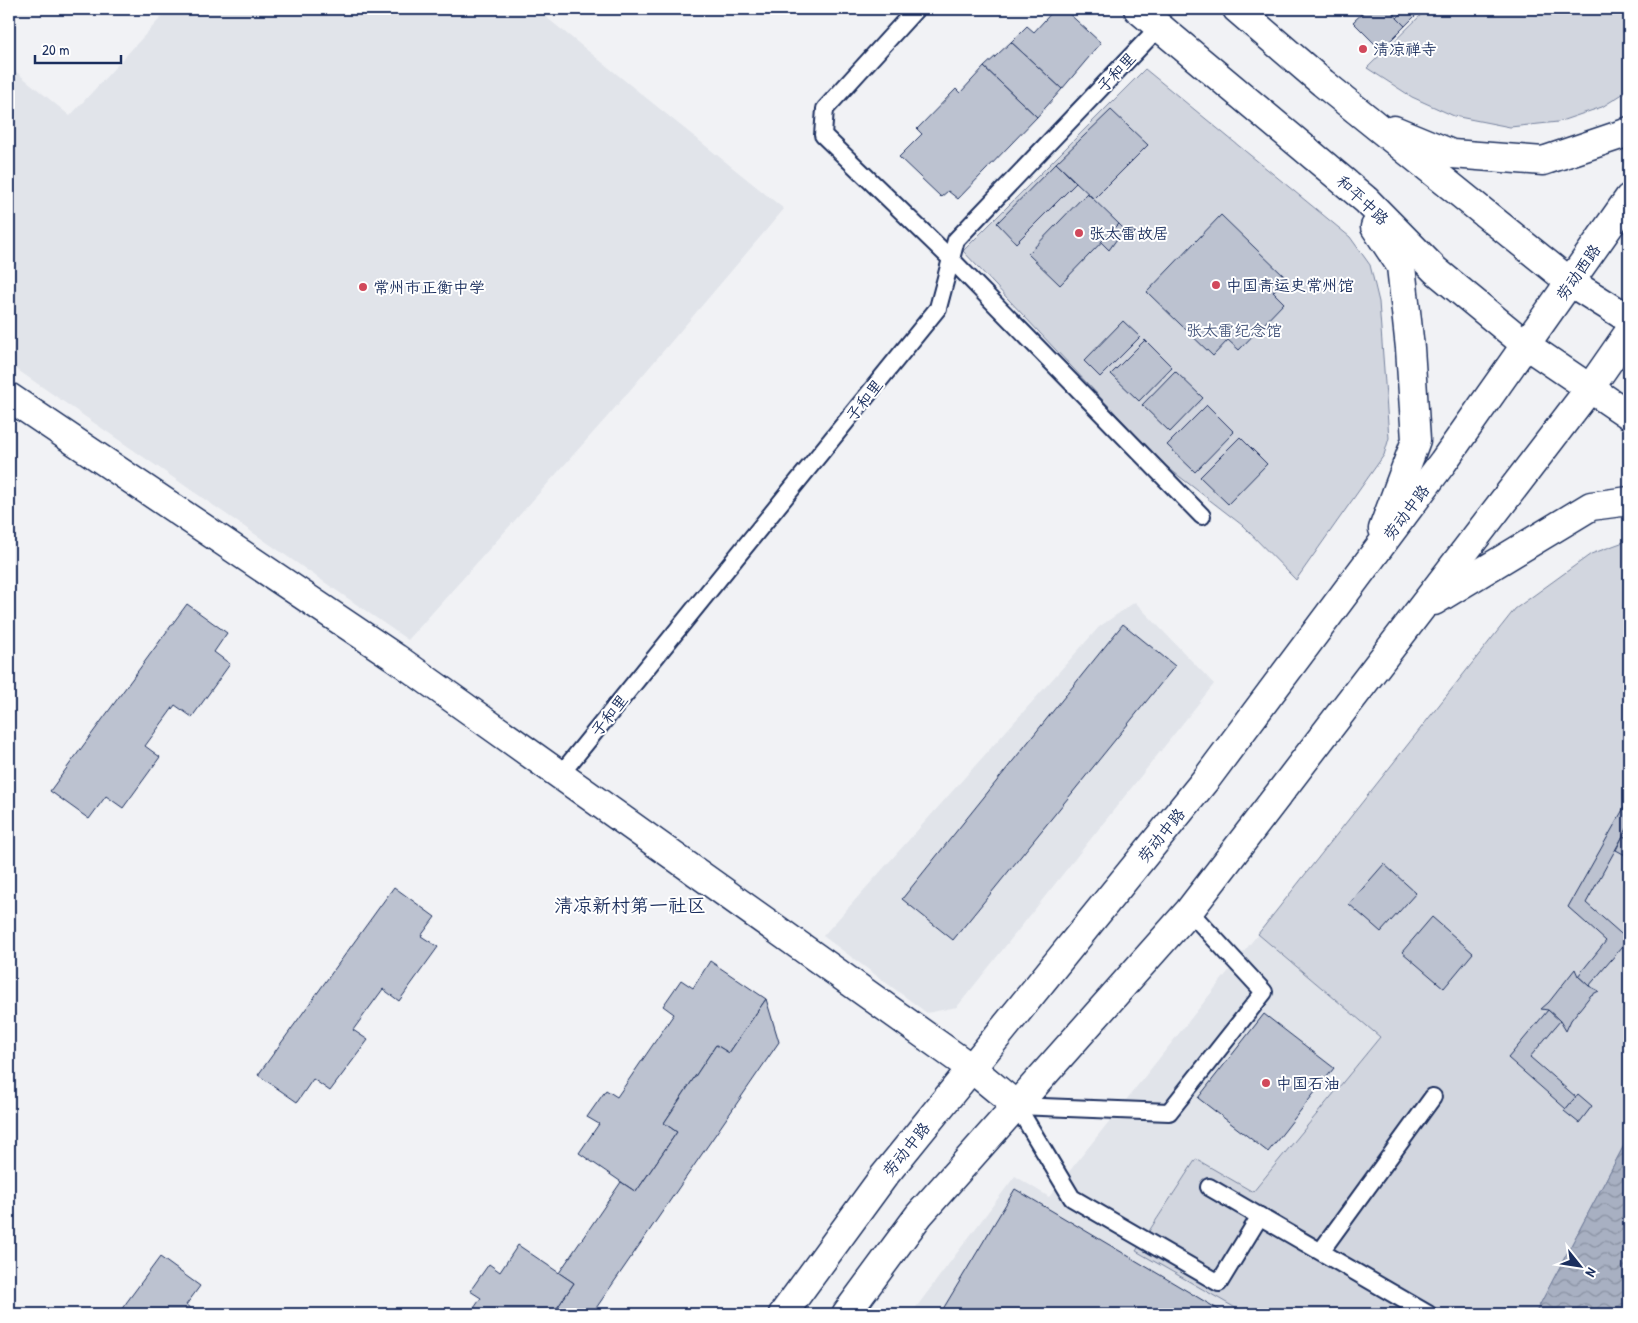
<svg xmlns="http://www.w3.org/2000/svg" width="1638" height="1323" font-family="'Patrick Hand','LXGW WenKai TC',sans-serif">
<defs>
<pattern id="water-waves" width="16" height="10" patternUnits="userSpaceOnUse" patternTransform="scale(1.25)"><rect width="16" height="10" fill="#a8b0c2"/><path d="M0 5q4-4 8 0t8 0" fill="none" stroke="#8890a1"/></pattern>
</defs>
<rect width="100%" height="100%" fill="#f1f2f5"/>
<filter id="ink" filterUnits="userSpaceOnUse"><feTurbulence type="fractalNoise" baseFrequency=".02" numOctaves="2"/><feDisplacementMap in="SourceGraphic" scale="10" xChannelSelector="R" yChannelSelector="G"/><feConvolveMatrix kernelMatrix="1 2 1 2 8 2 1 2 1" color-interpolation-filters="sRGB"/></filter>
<g filter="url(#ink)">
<g fill="#e1e4ea">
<path d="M169,9h367l248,200 -176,207 -200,224 -399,-276v-298l61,50z"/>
<path d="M1135,602l79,82 -257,323 -30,6 -104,-77 276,-309z"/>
<path d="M1258,934l122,103 -127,155 -57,-33 -60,91 110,64h-335l104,-138 34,21z"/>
</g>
<g fill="#d2d6df" stroke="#76829e">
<path d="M1427,9h202v81l-27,17 -44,15 -48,5 -56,-11 -42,-19 -45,-29z"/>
<path d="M1145,69l205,168 20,28 9,37 10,136 -5,17 -88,125 -54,-55 -80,-62 -199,-212z"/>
<path d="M1629,540v596l-94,178h-289l-110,-63 60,-92 57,33 127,-155 -122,-103 257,-325 76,-55z"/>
</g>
<path fill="url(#water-waves)" stroke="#707c9a" d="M1629,1136v178h-94z"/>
<g fill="#bcc2d0" stroke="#1b2f5e">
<path d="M1055,9h9l37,34 -39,46 -51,-47 16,-16 7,6z"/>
<path d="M1367,9h22l16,17 -24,24 -28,-28z"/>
<path d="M1406,9h16l-17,17 -8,-8z"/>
<path d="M1011,42l51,47 -25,28 -53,-50z"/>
<path d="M984,67l53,50 -79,82 -10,-8 -7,6 -42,-40 23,-23 -5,-5 39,-40 4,4z"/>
<path d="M1111,110l37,35 -54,54 -38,-36z"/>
<path d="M1056,163l20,20 -60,60 -19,-20z"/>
<path d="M1087,193l32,31 -59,61 -32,-31z"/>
<path d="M1221,215l65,63 -13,14 11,11 -45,47 -11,-10 -15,16 -66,-64z"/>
<path d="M1119,224l5,5 -15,21 -8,-8z"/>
<path d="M1123,321l17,16 -40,40 -16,-16z"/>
<path d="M1145,340l27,27 -33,34 -28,-27z"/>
<path d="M1175,371l28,27 -33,34 -28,-27z"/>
<path d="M1207,405l27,27 -39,40 -28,-27z"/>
<path d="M1240,437l27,27 -39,40 -28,-27z"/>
<path d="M187,604l40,29 -13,19 16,12 -38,53 -17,-12 -30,41 15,11 -37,51 -17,-12 -17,23 -39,-28z"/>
<path d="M1123,624l52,42 -222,274 -51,-41z"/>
<path d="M1629,799v26l-43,78 42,37 -39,46 -11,-10 28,-35 -38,-34z"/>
<path d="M1623,836l6,3v18l-13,-7z"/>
<path d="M1384,864l32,29 -35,39 -32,-28z"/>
<path d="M394,887l41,30 -14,19 17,11 -39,54 -16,-12 -30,41 15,10 -38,51 -17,-12 -16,23 -39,-27z"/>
<path d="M1432,917l41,36 -29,35 -42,-36z"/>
<path d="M710,961l56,38 -37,54 -13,-8 -52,78 13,9 -41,60 -57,-39 20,-29 -12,-7 19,-27 11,7 57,-83 -11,-8 18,-26 12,8z"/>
<path d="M1575,969l3,7 11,10 10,5 -8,4 -20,25 -5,11 -6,-10 -12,-11 -7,-1 8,-7z"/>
<path d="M766,999l13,43 -187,272h-39l21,-31 -15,-10 62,-91 15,10 41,-60 -13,-9 52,-78 13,8z"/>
<path d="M1548,1010l12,11 -30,36 46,40 -10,12 -58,-51z"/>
<path d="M1264,1014l70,54 -66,84 -70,-54z"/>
<path d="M1578,1094l14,12 -13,17 -15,-12z"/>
<path d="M1015,1189l211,125h-286z"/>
<path d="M518,1245l56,38 -21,31h-83l11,-16 -11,-7 19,-27 11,8z"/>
<path d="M160,1257l40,29 -14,19 13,9h-81z"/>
</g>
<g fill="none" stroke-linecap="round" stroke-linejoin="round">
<g stroke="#1b2f5e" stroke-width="20">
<g id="lane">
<path d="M916,9l-91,100 -2,26 128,124 251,257"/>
<path d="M560,775l378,-467 18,-68 203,-213"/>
<path d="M1017,1106l152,6 95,-120 -75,-81"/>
<path d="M1017,1106l55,92 147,85 41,-67"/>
<path d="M1209,1187l219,127"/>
<path d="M1321,1251l112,-154"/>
</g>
</g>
<g stroke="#1b2f5e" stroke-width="31">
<path id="street" d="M9,397l387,261 575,410 46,38"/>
</g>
<g stroke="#1b2f5e" stroke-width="31">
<g id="primary">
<path d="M1138,9l228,191 69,70 91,75 103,70"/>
<path d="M1237,9l86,74 247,199 59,37"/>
<path d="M1394,130l58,24 91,7 83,-28 3,-2"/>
<path d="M1375,227l26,39 9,82 6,92 -33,89"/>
<path d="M1434,601l157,-95 38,-5"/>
<path d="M783,1314l101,-138 323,-398 236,-316 186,-264"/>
<path d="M846,1314l73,-99 270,-304 401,-523 39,-56"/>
</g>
</g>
<use href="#lane" stroke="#fff" stroke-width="16"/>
<use href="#street" stroke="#fff" stroke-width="28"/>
<use href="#primary" stroke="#fff" stroke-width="28"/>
</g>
</g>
<g fill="#d1495b" stroke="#fff" stroke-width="2">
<circle cx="1363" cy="49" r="5"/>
<circle cx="1079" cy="233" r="5"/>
<circle cx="1216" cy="285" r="5"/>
<circle cx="363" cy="287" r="5"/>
<circle cx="1266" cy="1083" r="5"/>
</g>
<g text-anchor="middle" stroke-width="4" stroke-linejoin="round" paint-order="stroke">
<g font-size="16" fill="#1b2f5e" stroke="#fff" text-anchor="start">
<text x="1373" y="55">清凉禅寺</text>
<text x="1089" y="239">张太雷故居</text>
<text x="1226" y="291">中国青运史常州馆</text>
<text x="373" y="293">常州市正衡中学</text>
<text x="1276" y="1089">中国石油</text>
</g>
<g font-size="16" fill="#1b2f5e" stroke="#fff">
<text transform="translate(1116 72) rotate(-46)" y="6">子和里</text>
<text transform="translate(1363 200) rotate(43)" y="6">和平中路</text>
<text transform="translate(1578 272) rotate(-55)" y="6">劳动西路</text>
<text transform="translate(864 400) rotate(-51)" y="6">子和里</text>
<text transform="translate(1406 512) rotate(-53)" y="6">劳动中路</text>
<text transform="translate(609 715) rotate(-51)" y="6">子和里</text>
<text transform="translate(1161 835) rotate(-51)" y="6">劳动中路</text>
<text transform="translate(906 1149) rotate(-51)" y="6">劳动中路</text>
</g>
<g font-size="16" fill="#49597e" stroke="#fff">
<text x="1234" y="336">张太雷纪念馆</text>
</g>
<g font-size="19" fill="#1b2f5e" stroke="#fff">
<text x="630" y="912">清凉新村第一社区</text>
</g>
</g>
<rect width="1638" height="1323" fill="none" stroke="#fff" stroke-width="30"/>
<rect x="15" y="15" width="1608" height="1293" fill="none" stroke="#1b2f5e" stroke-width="2" filter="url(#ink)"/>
<g transform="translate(1580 1266) rotate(120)" stroke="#ffffff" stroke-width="4" paint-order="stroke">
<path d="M0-4L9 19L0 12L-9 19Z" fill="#1b2f5e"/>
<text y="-8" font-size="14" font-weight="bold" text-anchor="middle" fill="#1b2f5e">N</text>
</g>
<path d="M35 55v8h86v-8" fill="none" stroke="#1b2f5e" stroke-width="2.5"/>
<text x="42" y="55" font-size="15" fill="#1b2f5e" stroke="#ffffff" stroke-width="4" paint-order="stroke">20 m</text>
</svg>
